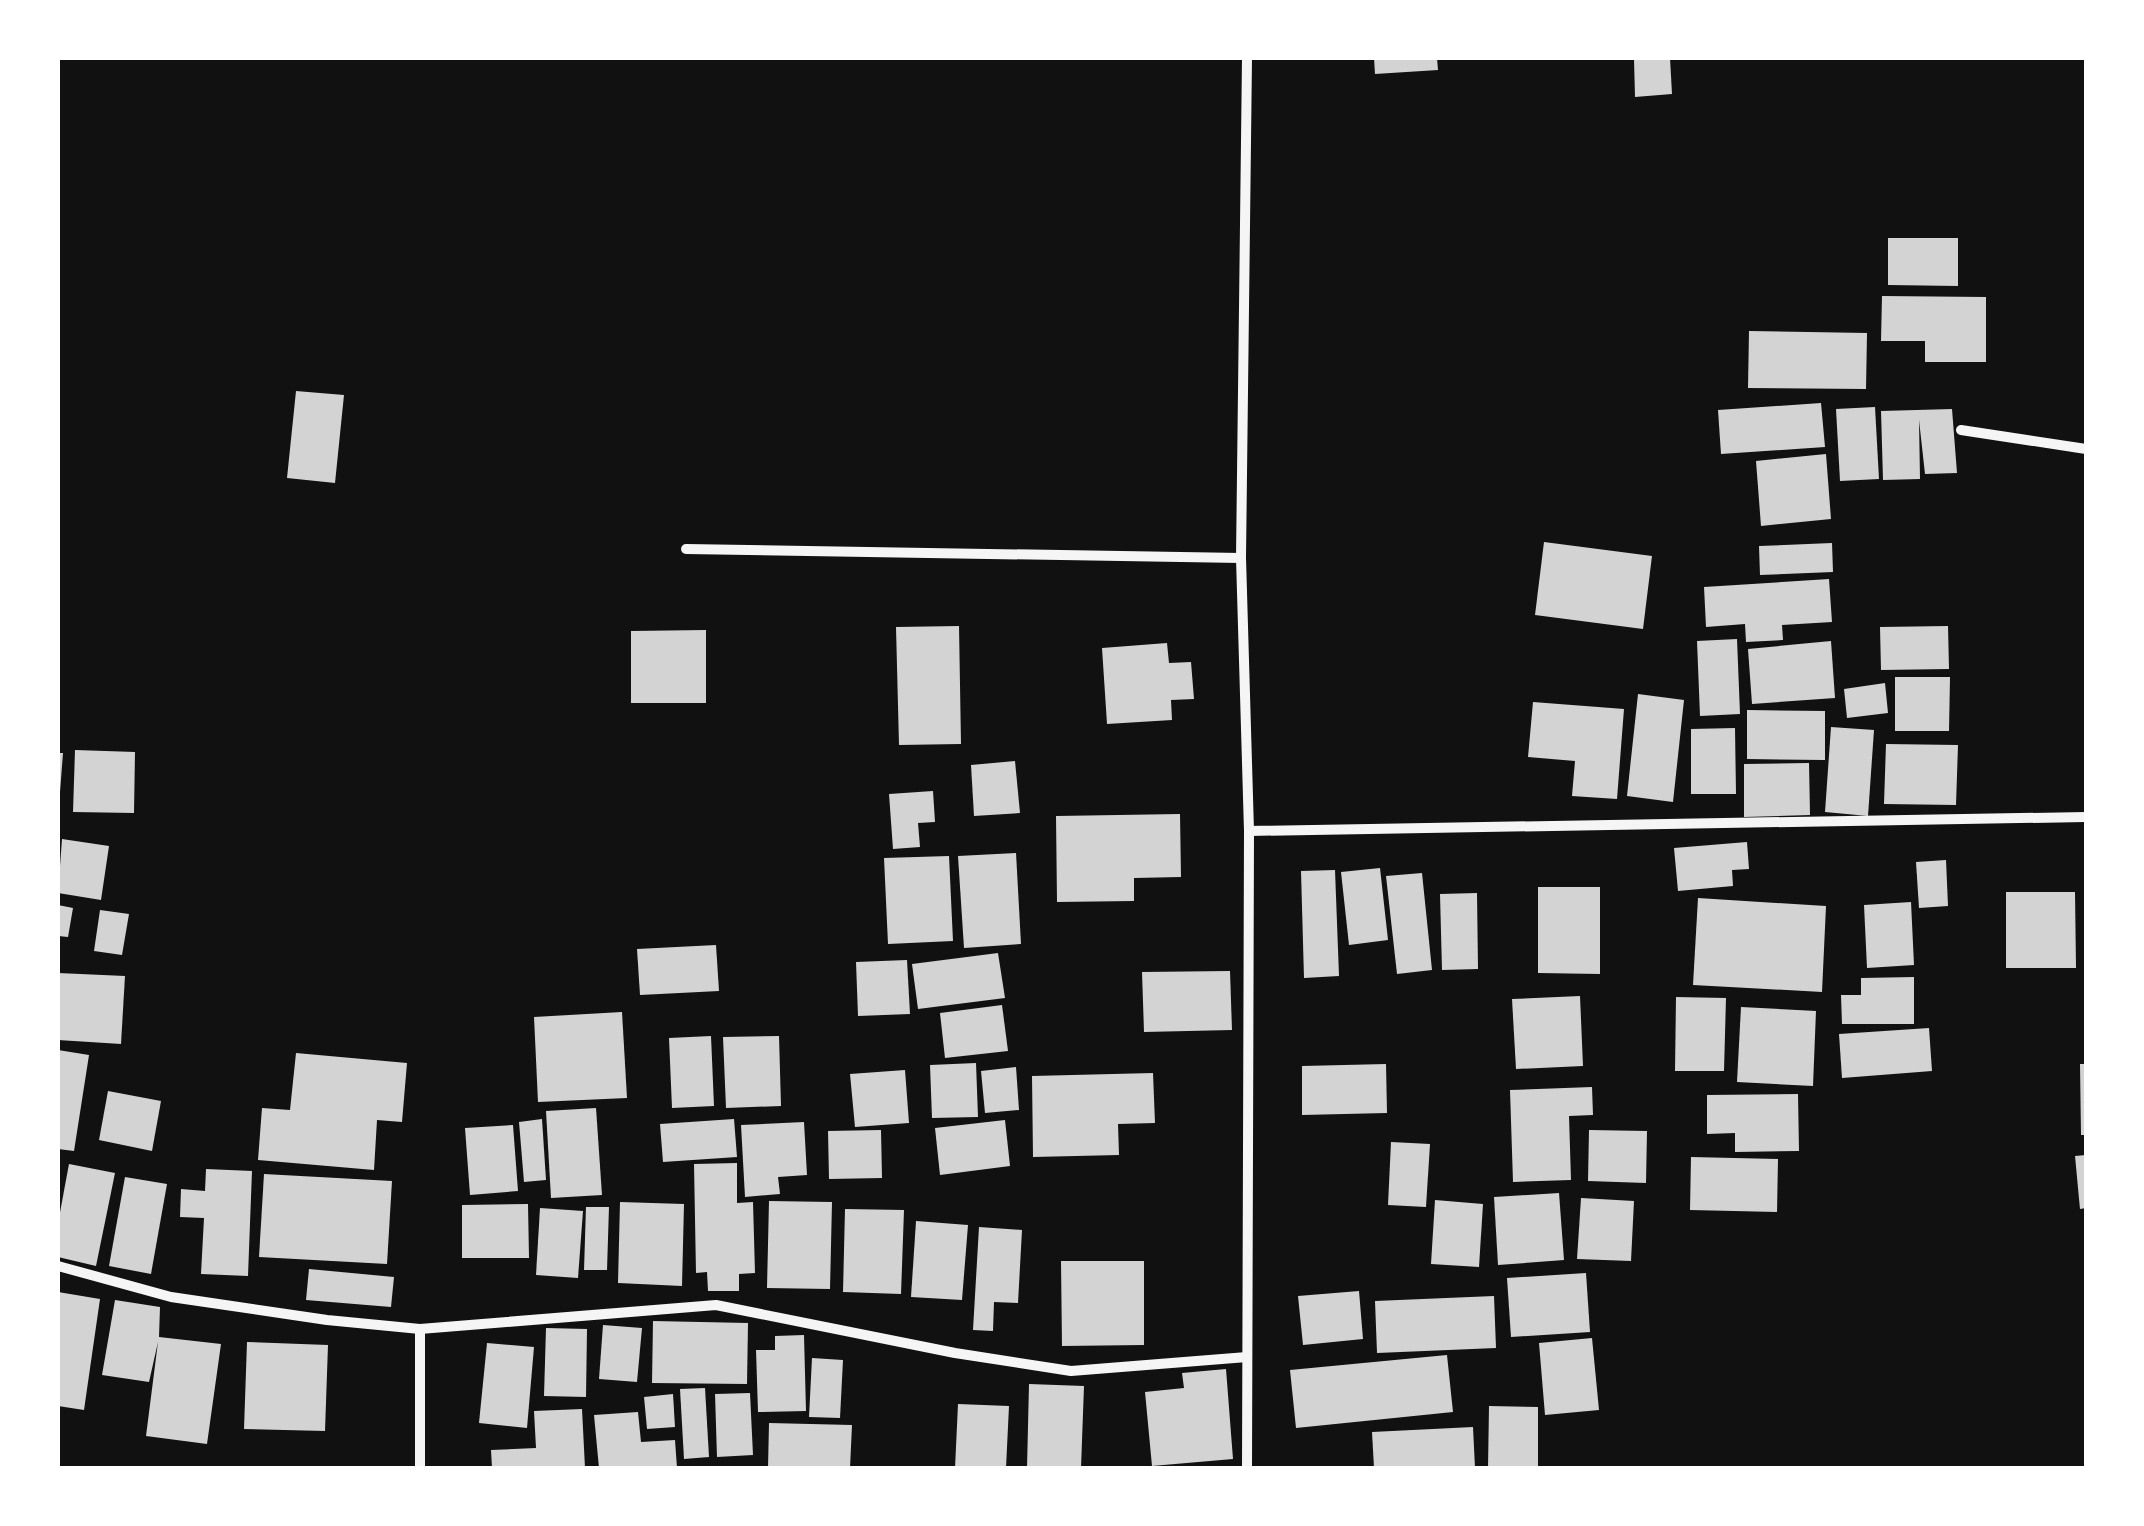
<svg xmlns="http://www.w3.org/2000/svg" width="2144" height="1526" font-family="Merriweather,serif">
<rect width="100%" height="100%" fill="#111"/>
<g fill="#d3d3d3">
<path d="M1374,58h63l1,12 -63,4z"/>
<path d="M1670,58l2,36 -37,3 -1,-38z"/>
<path d="M1888,238h70v48l-70,-1z"/>
<path d="M1882,296l104,1v65h-61v-21h-44z"/>
<path d="M1749,331l118,2 -1,56 -118,-1z"/>
<path d="M296,391l48,4 -9,88 -48,-5z"/>
<path d="M1821,403l4,44 -104,7 -3,-44z"/>
<path d="M1875,407l4,72 -39,2 -4,-72z"/>
<path d="M1952,409l5,64 -32,1 -6,-54 1,59 -37,1 -2,-69z"/>
<path d="M1826,454l5,65 -70,7 -5,-65z"/>
<path d="M1544,542l108,14 -9,73 -108,-14z"/>
<path d="M1832,543l1,29 -73,3 -1,-29z"/>
<path d="M1829,579l3,43 -50,3 1,15 -37,2 -1,-18 -39,3 -2,-40z"/>
<path d="M959,626l2,118 -62,1 -3,-118z"/>
<path d="M1948,626l1,43 -68,1 -1,-43z"/>
<path d="M706,630v73h-75v-72z"/>
<path d="M1737,639l3,75 -40,2 -3,-75z"/>
<path d="M1831,641l4,57 -83,6 -4,-55z"/>
<path d="M1167,643l2,20 22,-1 3,37 -23,1 1,20 -65,4 -5,-76z"/>
<path d="M1895,677h55l-1,54h-54z"/>
<path d="M1885,683l3,30 -41,5 -3,-29z"/>
<path d="M1638,694l46,6 -11,102 -46,-6z"/>
<path d="M1533,702l91,7 -7,90 -45,-3 3,-35 -47,-4z"/>
<path d="M1747,710l78,1v49l-78,-1z"/>
<path d="M1831,727l43,3 -6,86 -43,-4z"/>
<path d="M1735,728l1,66h-45v-65z"/>
<path d="M1886,744l72,1 -2,60 -72,-1z"/>
<path d="M75,750l60,2 -1,61 -61,-1z"/>
<path d="M58,753h5l-3,39h-2z"/>
<path d="M1015,761l5,52 -46,3 -3,-51z"/>
<path d="M1809,763l1,52 -66,2v-53z"/>
<path d="M933,791l2,31 -17,1 2,24 -27,2 -4,-55z"/>
<path d="M1180,814l1,63 -47,1v23l-77,1 -1,-86z"/>
<path d="M62,839l47,7 -8,54 -43,-7z"/>
<path d="M1747,842l2,27 -17,1 1,16 -55,5 -4,-43z"/>
<path d="M1016,853l5,91 -57,4 -6,-92z"/>
<path d="M949,856l4,85 -65,3 -4,-86z"/>
<path d="M1946,860l2,46 -29,2 -3,-46z"/>
<path d="M1380,868l8,72 -39,5 -8,-73z"/>
<path d="M1335,870l4,106 -35,2 -3,-107z"/>
<path d="M1422,873l10,97 -35,4 -11,-98z"/>
<path d="M1538,887h62v87l-62,-1z"/>
<path d="M2006,892h69l1,76h-70z"/>
<path d="M1477,893l1,76 -36,1 -2,-76z"/>
<path d="M1698,898l128,8 -4,86 -129,-7z"/>
<path d="M1911,902l3,63 -47,3 -3,-63z"/>
<path d="M58,905l15,3 -5,29 -10,-1z"/>
<path d="M100,910l29,4 -7,41 -28,-4z"/>
<path d="M716,945l3,46 -79,4 -3,-46z"/>
<path d="M998,953l7,45 -87,11 -6,-45z"/>
<path d="M907,960l3,54 -52,2 -2,-54z"/>
<path d="M1230,971l2,59 -88,2 -2,-60z"/>
<path d="M58,973l67,3 -4,68 -63,-4z"/>
<path d="M1914,977v47h-72l-1,-29h20v-17z"/>
<path d="M1580,996l3,70 -67,3 -4,-70z"/>
<path d="M1676,997l50,1 -2,73h-49z"/>
<path d="M1002,1005l6,46 -63,7 -5,-45z"/>
<path d="M1741,1007l75,4 -3,75 -76,-4z"/>
<path d="M622,1012l5,86 -89,4 -4,-85z"/>
<path d="M1929,1028l3,43 -90,7 -3,-44z"/>
<path d="M711,1036l3,70 -42,2 -3,-70z"/>
<path d="M779,1036l2,70 -55,2 -3,-71z"/>
<path d="M58,1050l31,5 -15,96 -16,-2z"/>
<path d="M296,1053l111,10 -5,59 -25,-2 -3,50 -116,-10 4,-52 28,2z"/>
<path d="M976,1063l2,54 -46,1 -2,-53z"/>
<path d="M1386,1064l1,49 -85,2v-49z"/>
<path d="M2080,1064h6v71h-5z"/>
<path d="M1016,1067l3,43 -34,3 -4,-42z"/>
<path d="M905,1070l4,53 -54,4 -5,-53z"/>
<path d="M1153,1073l2,50 -37,1 1,31 -86,2 -1,-81z"/>
<path d="M1592,1087l1,28 -24,1 2,64 -58,2 -3,-92z"/>
<path d="M108,1091l53,10 -9,50 -53,-11z"/>
<path d="M1798,1094l1,57 -64,1v-19l-28,1v-39z"/>
<path d="M596,1108l6,87 -51,3 -5,-87z"/>
<path d="M542,1119l4,61 -22,2 -5,-60z"/>
<path d="M734,1119l3,38 -74,5 -3,-38z"/>
<path d="M1005,1120l5,46 -70,9 -5,-47z"/>
<path d="M804,1122l3,53 -29,2 2,17 -35,3 -4,-72z"/>
<path d="M513,1125l5,66 -48,4 -5,-67z"/>
<path d="M881,1130l1,48 -53,1 -1,-48z"/>
<path d="M1589,1130l58,1 -1,52 -58,-2z"/>
<path d="M1391,1142l39,2 -4,63 -38,-2z"/>
<path d="M2086,1155v53l-6,1 -5,-53z"/>
<path d="M1691,1157l87,2 -1,53 -87,-2z"/>
<path d="M737,1163v40l16,-1 2,71 -16,1v17h-31l-1,-19 -11,1 -2,-109z"/>
<path d="M69,1164l46,9 -19,93 -38,-9v-34z"/>
<path d="M206,1169l46,2 -4,105 -47,-2 3,-56 -24,-1 1,-28 24,2z"/>
<path d="M264,1174l128,7 -5,83 -128,-7z"/>
<path d="M125,1177l42,7 -16,90 -42,-8z"/>
<path d="M1559,1193l5,67 -66,5 -4,-68z"/>
<path d="M1581,1198l53,3 -3,60 -54,-2z"/>
<path d="M1435,1200l48,4 -4,63 -48,-3z"/>
<path d="M769,1201l63,1 -2,87 -63,-1z"/>
<path d="M620,1202l64,2 -2,82 -64,-3z"/>
<path d="M528,1204l1,54h-67v-53z"/>
<path d="M586,1207h23l-2,63h-23z"/>
<path d="M540,1208l43,3 -5,67 -42,-3z"/>
<path d="M845,1209l59,1 -3,84 -58,-2z"/>
<path d="M916,1221l52,4 -6,75 -51,-3z"/>
<path d="M979,1227l43,3 -4,73 -24,-1 -1,29 -20,-1z"/>
<path d="M1061,1261h83v84l-82,1z"/>
<path d="M309,1269l85,8 -3,30 -85,-7z"/>
<path d="M1586,1273l4,59 -79,5 -4,-59z"/>
<path d="M1359,1291l4,48 -60,6 -5,-49z"/>
<path d="M58,1292l42,7 -16,111 -26,-4z"/>
<path d="M1494,1296l2,52 -119,5 -2,-52z"/>
<path d="M115,1300l45,7 -1,30 62,7 -14,100 -61,-8 12,-94 -9,40 -47,-7z"/>
<path d="M653,1321l95,2 -1,61 -95,-1z"/>
<path d="M603,1325l39,3 -5,54 -38,-3z"/>
<path d="M546,1328l41,1 -1,68 -42,-1z"/>
<path d="M804,1335l2,76 -48,1 -2,-62h19v-14z"/>
<path d="M1592,1338l7,72 -54,5 -6,-72z"/>
<path d="M247,1342l81,3 -3,86 -81,-2z"/>
<path d="M487,1343l47,4 -7,81 -48,-5z"/>
<path d="M1447,1355l6,57 -157,16 -6,-58z"/>
<path d="M812,1358l31,2 -3,58 -31,-1z"/>
<path d="M1226,1369l7,90 -81,7 -7,-74 39,-4 -2,-15z"/>
<path d="M1029,1384l55,2 -3,82h-54z"/>
<path d="M705,1388l4,69 -25,2 -4,-70z"/>
<path d="M750,1393l3,62 -36,2 -2,-63z"/>
<path d="M673,1394l2,33 -28,2 -3,-32z"/>
<path d="M958,1404l51,2 -3,62h-51z"/>
<path d="M1489,1406l49,1v61h-50z"/>
<path d="M582,1409l3,59h-93l-1,-18 45,-2 -2,-37z"/>
<path d="M638,1412l3,30 34,-2 2,28h-78l-5,-53z"/>
<path d="M769,1423l83,2 -2,43h-82z"/>
<path d="M1473,1427l2,41h-101l-2,-36z"/>
</g>
<g fill="none" stroke-linecap="round" stroke-linejoin="round">
<g stroke="#f5f5f5" stroke-width="10">
<path d="M1247,58l-6,500 8,273 -2,637"/>
<path d="M1961,430l125,19"/>
<path d="M686,549l555,9"/>
<path d="M1249,831l837,-14"/>
<path d="M58,1266l113,31 156,23 93,9 296,-24 239,48 116,18 176,-14"/>
<path d="M420,1468v-139"/>
</g>
</g>
<rect width="2144" height="1526" fill="none" stroke="#ffffff" stroke-width="120"/>
</svg>
